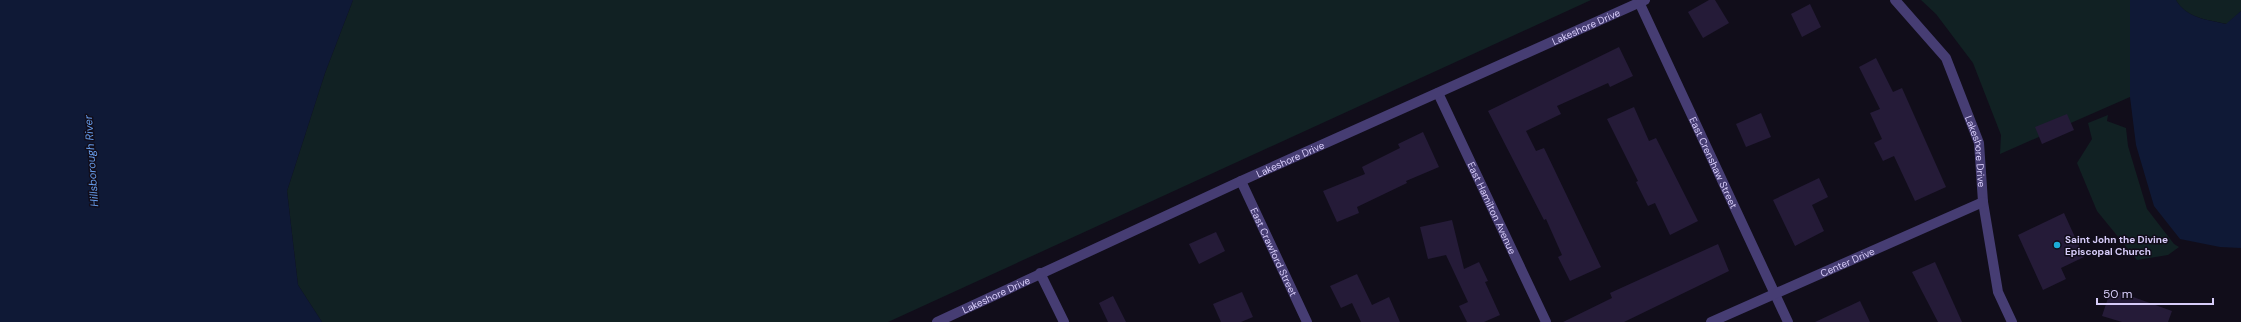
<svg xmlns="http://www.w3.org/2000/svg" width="2241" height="322" font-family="'DM Sans',sans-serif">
<rect width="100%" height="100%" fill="#110d1a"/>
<g fill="#112123">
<path d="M353,0h1238l-703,322h-566l-24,-37 -11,-94 38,-118z"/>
<path d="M1921,0h209v97l-130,57 1,-19 -28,-72 -37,-49z"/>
<path d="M2176,0h65v11l-14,13c-19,-4 -41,-6 -51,-24z"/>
<path d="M2108,115l-1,6 19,7 2,18 19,63 27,35 5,3 -11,8 -31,5 -40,-49 -20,-48 15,-24 -4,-16z"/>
</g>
<g fill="#0f1936">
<path d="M0,0h353l-28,73 -38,118 11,94 24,37h-322z"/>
<path d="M2130,0h46c10,18 32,20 50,24l15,-13v237l-21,-1 -40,-8 -26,-33 -18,-61 -6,-48z"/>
</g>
<g fill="#251b38">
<path d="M1709,0h6l14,23 -26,15 -15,-26z"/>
<path d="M1810,4l11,23 -19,10 -11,-23z"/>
<path d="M1619,47l14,29 -23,11 -2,-4 -51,23 4,8 -35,17 10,20 8,-3 57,119 -31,14 -12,-24 4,-2 -16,-36 -2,1 -56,-109z"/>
<path d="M1876,58l17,34 9,-4 44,99 -31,14 -21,-45 -11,5 -9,-18 8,-4 -12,-26 10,-4 -21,-42z"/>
<path d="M1634,107l15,34 7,-3 42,83 -28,14 -15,-32 -7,3 -12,-24 2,-1 -31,-62z"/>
<path d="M1761,113l10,24 -25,10 -10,-23z"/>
<path d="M2067,114l7,16 -32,14 -7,-17z"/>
<path d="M1423,132l16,35 -33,14 1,2 -50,24 2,6 -22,9 -14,-31 42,-17 -3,-7 38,-19 -2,-4z"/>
<path d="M1819,178l9,19 -16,8 12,26 -29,15 -22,-46z"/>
<path d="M2064,213l20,44 -23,11 5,11 -23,11 -25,-55z"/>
<path d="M1452,220l12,49 15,-7 9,19 -3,1 15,33 -16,7h-17l-8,-16 9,-4 -22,-47 -18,4 -8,-32z"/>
<path d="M1216,232l9,19 -26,13 -10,-20z"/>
<path d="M1718,244l11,27 -105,51h-61l49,-24 -2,-5z"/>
<path d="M1935,262l27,60h-24l-26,-50z"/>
<path d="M1357,274l15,31 17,-8 11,25h-39l-9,-19 -11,5 -11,-22z"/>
<path d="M2111,289l61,22 -4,11h-46l-20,-6z"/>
<path d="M1242,292l11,25 -12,5h-20l-8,-18z"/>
<path d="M1113,296l13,26h-18l-9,-19z"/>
<path d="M1860,301l10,21h-55z"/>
</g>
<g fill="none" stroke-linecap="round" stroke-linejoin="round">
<g stroke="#463d73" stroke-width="10">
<path id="s1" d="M1895,0l51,58 33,85 4,59 15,90 14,30"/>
<path id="s2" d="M1639,2l149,320"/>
<path id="s3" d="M1438,93l108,229"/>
<path id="s4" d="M1241,181l66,141"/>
<path d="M1040,273l24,49"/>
<path id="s5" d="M937,322l304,-141 404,-181"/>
<path id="s6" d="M1711,322l272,-120"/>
</g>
</g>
<circle fill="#1babd6" stroke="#110d1a" stroke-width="1.5" cx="2057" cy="245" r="4"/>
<g text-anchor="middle" stroke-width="3" stroke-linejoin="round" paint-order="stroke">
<g font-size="10" fill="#d7ccf9" stroke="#110d1a">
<text dy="4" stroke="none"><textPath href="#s5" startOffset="713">Lakeshore Drive</textPath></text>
<text dy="4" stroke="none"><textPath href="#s1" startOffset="176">Lakeshore Drive</textPath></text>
<text dy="4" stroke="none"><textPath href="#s5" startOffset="389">Lakeshore Drive</textPath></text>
<text dy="4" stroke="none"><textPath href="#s2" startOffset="177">East Crenshaw Street</textPath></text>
<text dy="4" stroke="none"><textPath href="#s3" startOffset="127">East Hamilton Avenue</textPath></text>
<text dy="4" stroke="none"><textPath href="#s4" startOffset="78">East Crawford Street</textPath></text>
<text dy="4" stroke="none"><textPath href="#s6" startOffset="149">Center Drive</textPath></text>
<text dy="4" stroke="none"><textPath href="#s5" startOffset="65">Lakeshore Drive</textPath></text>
</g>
<g font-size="10" font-weight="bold" fill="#d7ccf9" stroke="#110d1a" text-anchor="start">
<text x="2065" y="243">Saint John the Divine<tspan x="2065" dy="12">Episcopal Church</tspan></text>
</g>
<g font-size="11" font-style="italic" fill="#679dec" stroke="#110d1a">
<text transform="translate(91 161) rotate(-94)" y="4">Hillsborough River</text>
</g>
</g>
<path d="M2097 298v6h116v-6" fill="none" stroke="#d7ccf9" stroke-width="2"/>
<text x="2103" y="298" font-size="12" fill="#d7ccf9" stroke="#110d1a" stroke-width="3" paint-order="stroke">50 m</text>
</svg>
